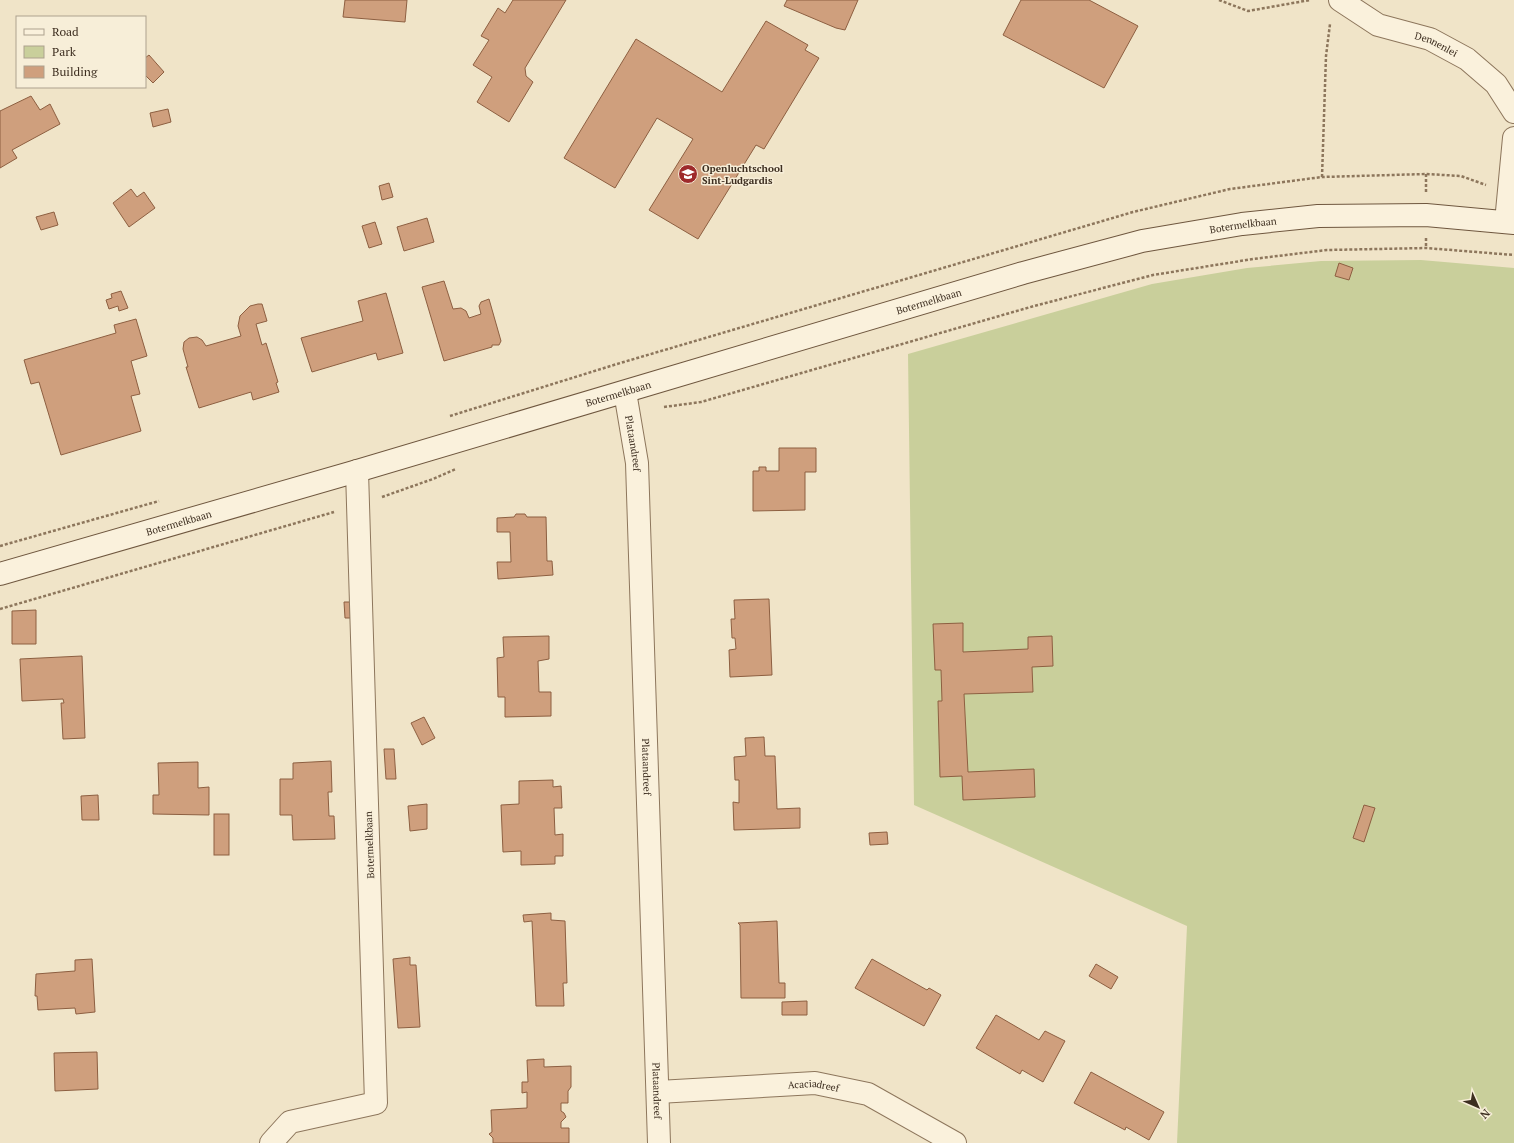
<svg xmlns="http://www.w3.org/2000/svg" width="1514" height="1143" font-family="'PT Serif',serif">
<rect width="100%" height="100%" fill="#f0e4c8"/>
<path fill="#c9cf9b" d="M1421,260l93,8v875h-337l10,-217 -273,-121 -6,-451 244,-70 95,-16 74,-7z"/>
<g fill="#cf9f7d" stroke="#8d5f41">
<path d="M345,0h62l-2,22 -62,-5z"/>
<path d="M513,0h53l-41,68 1,8 7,6 -24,40 -32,-20 15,-25 -19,-12 16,-25 -8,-4 17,-28 7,5z"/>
<path d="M787,0h71l-13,30 -9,-2 -52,-22z"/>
<path d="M1021,0h68l49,26 -34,62 -101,-53z"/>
<path d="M766,21l42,24 -3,5 14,8 -55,91 -8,-4 -58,94 -49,-29 44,-71 -36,-21 -42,70 -51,-30 72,-119 86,53z"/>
<path d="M149,55l15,17 -11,11 -8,-8v-17z"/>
<path d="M31,96l9,14 10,-6 10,20 -48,26 5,8 -17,10v-57z"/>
<path d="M168,109l3,13 -18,5 -3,-14z"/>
<path d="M389,183l4,14 -11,3 -3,-14z"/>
<path d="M131,189l6,8 7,-5 11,16 -26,19 -16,-24z"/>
<path d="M54,212l4,13 -17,5 -5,-13z"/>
<path d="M427,218l7,24 -30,9 -7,-24z"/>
<path d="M375,222l7,22 -13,4 -7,-22z"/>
<path d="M1339,263l14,5 -4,12 -14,-4z"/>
<path d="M444,281l9,28 8,-1 5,3 3,7 12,-4 -2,-8 2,-4 8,-3 12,42 -2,4h-7v2l-48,14 -22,-74z"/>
<path d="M121,291l7,17 -9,3 -1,-5 -9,3 -3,-9 6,-2 -1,-4z"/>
<path d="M386,293l17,60 -25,7 -2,-7 -64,19 -11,-34 62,-17 -5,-20z"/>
<path d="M258,304h4l5,17 -11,3 6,21 4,-2 12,39 -2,1 3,9 -26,8 -2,-8 -52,16 -13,-41h2l-5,-18 1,-7 5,-4 8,-1 5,3 4,6 35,-10 -3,-10 2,-10 10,-10z"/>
<path d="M136,319l11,37 -16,5 9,33 -9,2 10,35 -80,24 -22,-73 -8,2 -7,-24 92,-27 -2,-8z"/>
<path d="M779,448h37v24h-11v38l-52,1v-40h6v-4h7v4h13z"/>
<path d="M516,514h9l2,3h19l1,44h5l1,14 -55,4 -1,-17h14l-1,-30h-13v-14l17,-1z"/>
<path d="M769,599l3,76 -42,2 -1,-27 7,-1 -1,-11h-3l-1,-19h4l-1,-19z"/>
<path d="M344,602h11v16h-10z"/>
<path d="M36,610v34h-24v-33z"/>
<path d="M963,623v29l65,-3v-12l24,-1 1,30 -21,1 1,25 -69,2 4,78 66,-3 1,28 -72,3 -1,-24 -22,1 -2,-76h4l-1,-31h-6l-2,-46z"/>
<path d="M549,636v23l-11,2 1,31h12v24l-46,1v-20h-7l-1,-39 7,-1 -1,-20z"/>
<path d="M82,656l3,82 -22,1 -2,-36h3l-1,-4 -41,2 -2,-42z"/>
<path d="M424,717l11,21 -13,7 -11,-22z"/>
<path d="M764,737l1,19h10l2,53 23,-1v20l-66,2 -1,-28 6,1v-23h-4l-1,-23 12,-1 -1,-18z"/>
<path d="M384,749h10l2,30h-10z"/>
<path d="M331,761l1,31h-4l1,24h5l1,23 -42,1 -1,-25h-12v-36h13v-16z"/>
<path d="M198,762v26l11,-1v28l-56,-1v-19h6l-1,-32z"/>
<path d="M553,780v7l8,-1 1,22h-8l1,27 8,-1v22h-8v8l-34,1v-14l-18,1 -2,-47 18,-1v-23z"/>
<path d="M98,795l1,25h-17l-1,-24z"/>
<path d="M427,804v25l-17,2 -2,-25z"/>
<path d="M1364,805l11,3 -11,34 -11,-4z"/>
<rect x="214" y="814" width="15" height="41"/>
<path d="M887,832l1,12 -18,1 -1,-12z"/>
<path d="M551,913v7l14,1 2,62h-4l1,23h-28l-4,-85 -8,1 -1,-7z"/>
<path d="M777,921l2,62h6v15h-44l-1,-73 -2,-2z"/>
<path d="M410,957v8h6l4,62 -22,1 -5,-69z"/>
<path d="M92,959l3,53 -19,2 -1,-6 -37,2 -1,-14h-2l1,-22 39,-3v-11z"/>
<path d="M872,959l55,31 2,-2 12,7 -17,31 -69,-38z"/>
<path d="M1096,964l22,13 -7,12 -22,-13z"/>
<path d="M807,1001v14h-25v-13z"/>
<path d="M996,1015l43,25 6,-9 20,10 -22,41 -21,-12 -2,4 -44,-26z"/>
<path d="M97,1052l1,37 -43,2 -1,-38z"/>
<path d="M544,1059v8l27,-1v21l-3,4v12h-7v8l3,2 2,4 -5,5v6h8v15h-76v-5l-4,-4 3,-2 -1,-22 36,-2v-16l-5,1v-11h6l-1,-22z"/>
<path d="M1091,1072l73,40 -15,28 -23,-13 -1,3 -51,-27z"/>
</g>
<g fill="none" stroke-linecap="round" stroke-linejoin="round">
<g stroke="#8d765c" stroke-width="24">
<g id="minor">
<path id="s1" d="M1340,0l38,25 52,14 37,20 29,25 18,28"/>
<path d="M1506,222l8,-84"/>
<path id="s2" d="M625,392l12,71 22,680"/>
<path id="s3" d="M658,1092l157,-9 53,11 87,49"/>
<path d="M271,1143l19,-21 86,-19 -19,-632"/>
</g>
</g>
<g stroke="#6f573f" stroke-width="24">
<g id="secondary">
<path id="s4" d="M0,574l357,-103 666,-198 119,-32 100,-17 76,-8 108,-1 88,8"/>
</g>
</g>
<g stroke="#8d765c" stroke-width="2.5" stroke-dasharray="3 2" stroke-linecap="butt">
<path d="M1219,0l29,11 62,-11"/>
<path d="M1322,177l4,-121 4,-32"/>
<path d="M1426,192v-18"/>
<path d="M1426,238v10"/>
<path d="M664,407l37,-5 333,-96 119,-31 100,-16 74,-9 99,-2 88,7"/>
<path d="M450,416l167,-52 516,-152 97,-23 92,-12 104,-3 35,2 25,9"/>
<path d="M382,497l51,-18 23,-10"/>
<path d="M0,546l159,-45"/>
<path d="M0,609l334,-97"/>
</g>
<use href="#minor" stroke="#faf1dc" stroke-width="22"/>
<use href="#secondary" stroke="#faf1dc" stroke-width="22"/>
</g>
<defs>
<g id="school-disc" transform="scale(1)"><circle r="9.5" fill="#9e2a2b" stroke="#f7eed8"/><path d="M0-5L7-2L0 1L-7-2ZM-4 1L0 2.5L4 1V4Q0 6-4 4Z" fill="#fff"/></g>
</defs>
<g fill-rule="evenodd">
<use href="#school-disc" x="688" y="174"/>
</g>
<g text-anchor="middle" stroke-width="3" stroke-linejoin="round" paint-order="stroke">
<g font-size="10" fill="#3d2e20" stroke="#f7eed8">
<text dy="4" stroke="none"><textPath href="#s1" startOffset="107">Dennenlei</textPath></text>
<text dy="4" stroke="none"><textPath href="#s4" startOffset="1292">Botermelkbaan</textPath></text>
<text dy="4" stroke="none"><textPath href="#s4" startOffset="968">Botermelkbaan</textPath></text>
<text dy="4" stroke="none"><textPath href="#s4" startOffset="644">Botermelkbaan</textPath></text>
<text dy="4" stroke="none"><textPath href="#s2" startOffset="52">Plataandreef</textPath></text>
<text dy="4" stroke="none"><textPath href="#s4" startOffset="186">Botermelkbaan</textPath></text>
<text dy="4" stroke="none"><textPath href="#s2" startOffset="376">Plataandreef</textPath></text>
<text transform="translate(369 845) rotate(-92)" y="4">Botermelkbaan</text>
<text dy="4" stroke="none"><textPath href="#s3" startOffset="156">Acaciadreef</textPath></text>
<text dy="4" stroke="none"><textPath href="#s2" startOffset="700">Plataandreef</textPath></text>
</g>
<g font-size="10" font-weight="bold" fill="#3d2e20" stroke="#f7eed8" text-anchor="start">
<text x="702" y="172">Openluchtschool<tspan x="702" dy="12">Sint-Ludgardis</tspan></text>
</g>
</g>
<rect x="16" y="16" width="130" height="72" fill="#f7eed8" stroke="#ada18e"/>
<rect x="24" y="29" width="20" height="6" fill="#faf1dc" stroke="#ada18e"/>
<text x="52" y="36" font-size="12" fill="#3d2e20">Road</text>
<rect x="24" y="46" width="20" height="12" fill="#c9cf9b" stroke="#ada18e"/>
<text x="52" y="56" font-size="12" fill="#3d2e20">Park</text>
<rect x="24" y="66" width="20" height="12" fill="#cf9f7d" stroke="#ada18e"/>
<text x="52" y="76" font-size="12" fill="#3d2e20">Building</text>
<g transform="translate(1478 1107) rotate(135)" stroke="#f7eed8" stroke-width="3" paint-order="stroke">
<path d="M0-3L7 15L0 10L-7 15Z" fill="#3d2e20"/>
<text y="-6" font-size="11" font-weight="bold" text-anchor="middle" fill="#3d2e20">N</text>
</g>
</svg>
